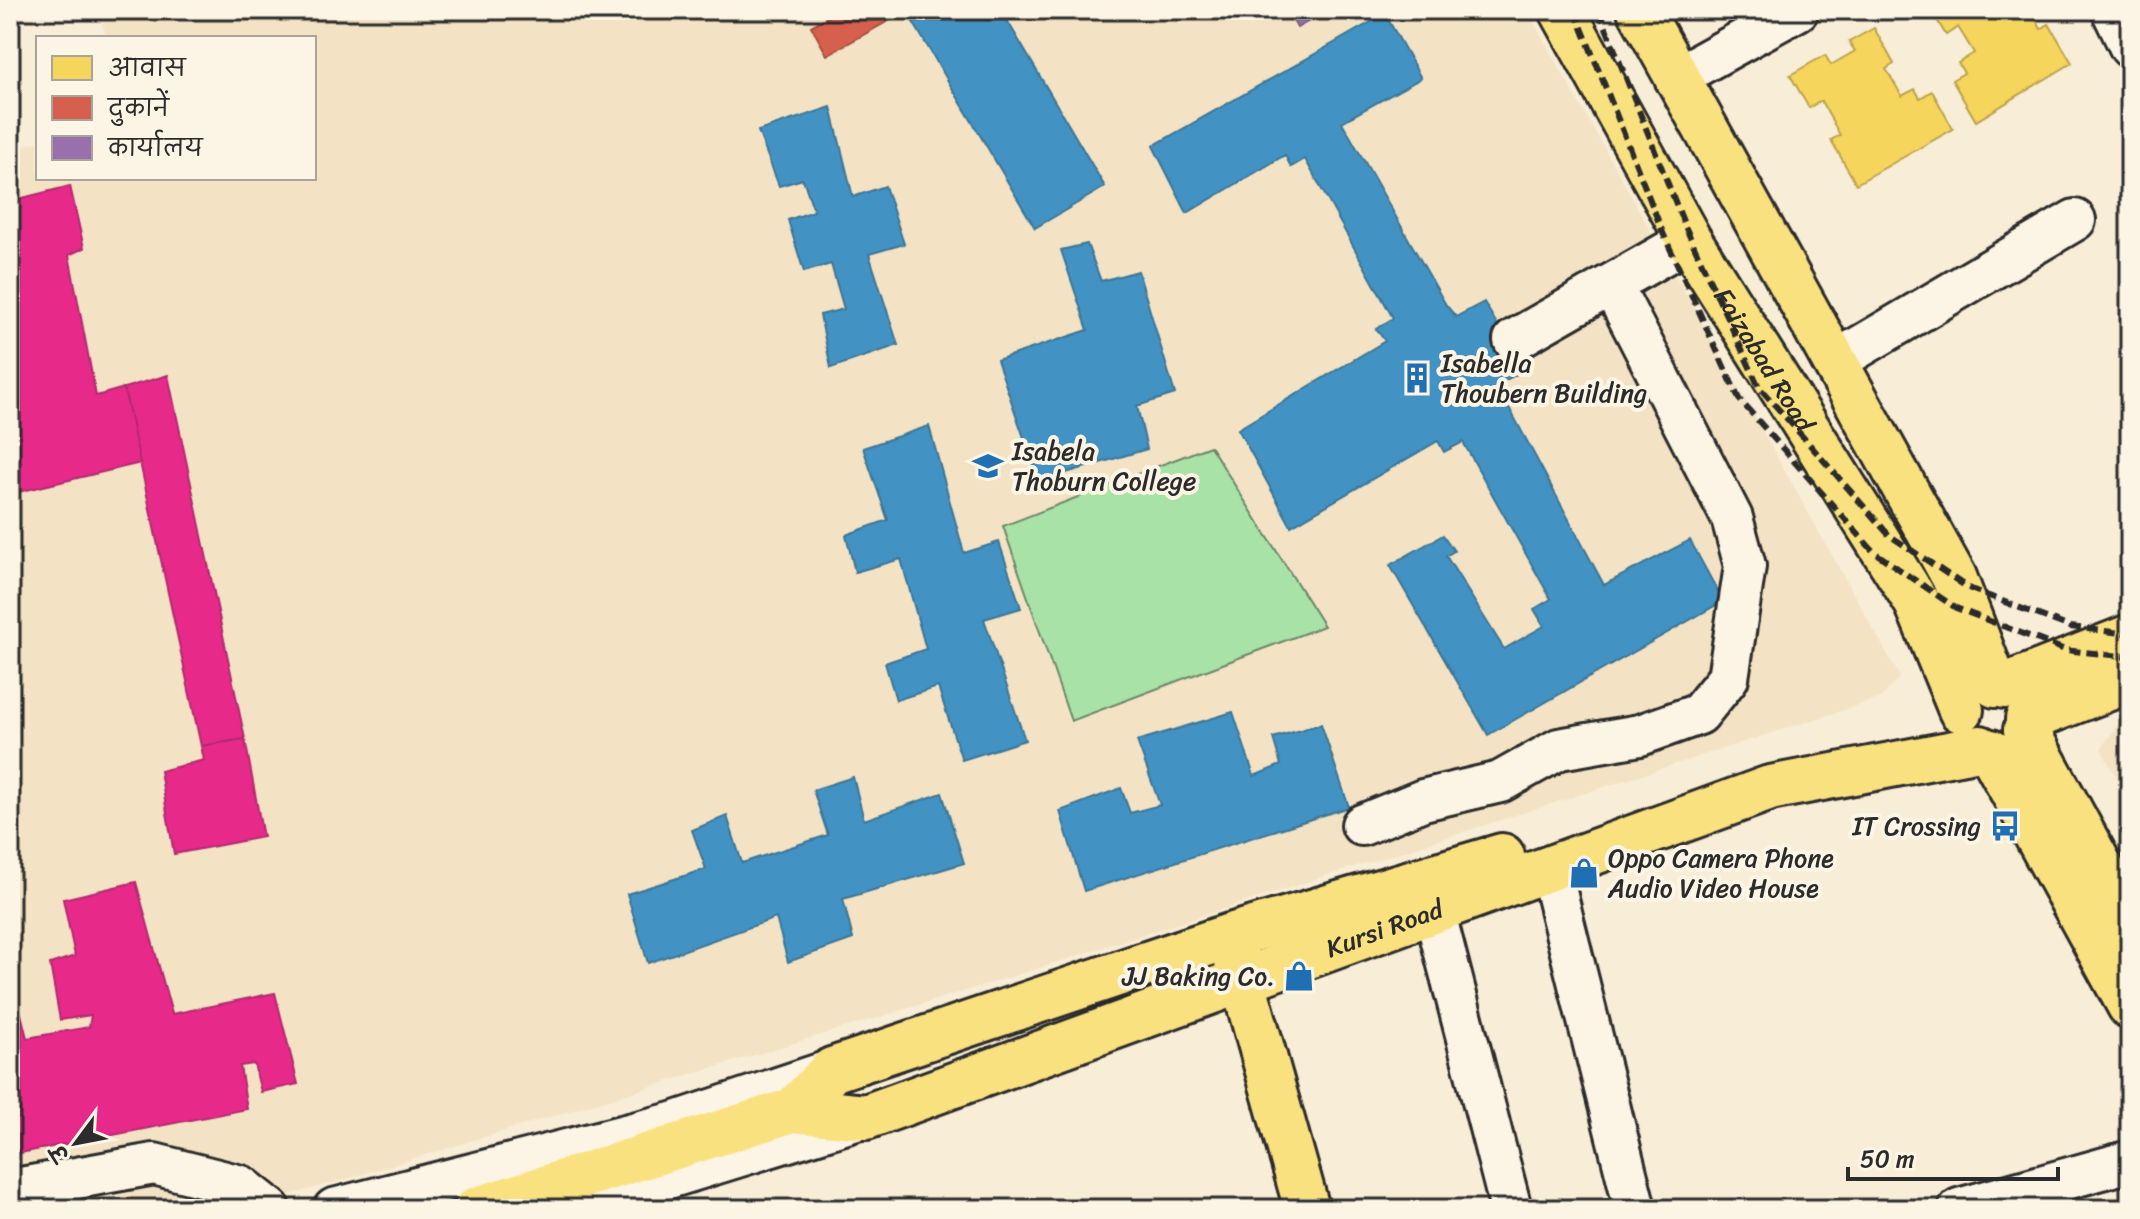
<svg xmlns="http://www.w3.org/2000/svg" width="2140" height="1219" font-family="Sriracha,'Playpen Sans Deva',sans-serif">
<rect width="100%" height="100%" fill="#f8edd6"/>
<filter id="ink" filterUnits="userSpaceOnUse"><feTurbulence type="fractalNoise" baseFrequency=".0125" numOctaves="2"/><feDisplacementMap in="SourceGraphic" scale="16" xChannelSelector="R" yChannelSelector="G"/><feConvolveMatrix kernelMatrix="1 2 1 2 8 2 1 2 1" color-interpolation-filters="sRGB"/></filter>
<g filter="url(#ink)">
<g fill="#f3e3c4">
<path d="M100,10h1427l373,667 -19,21 -873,280 -665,202 -105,29h-228v-1060l28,-7v36h276v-140h-208z"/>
<path d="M2130,707v95l-29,-53z"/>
</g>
<path fill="#a9e2a6" stroke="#6a8668" stroke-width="2" d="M1210,446l114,180 -253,95 -68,-195z"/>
<g fill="#f6d55c" stroke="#b9a24d" stroke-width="2">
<path d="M1931,10h99l11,19 8,-5 23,39 -96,58 -24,-41 12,-7 -6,-10 16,-10 -16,-26 -12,8z"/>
<path d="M1874,28l20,36 -8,5 16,27 13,-7 5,9 12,-7 21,38 -97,55 -25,-44 9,-5 -19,-34 -12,7 -19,-33 35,-20 6,10 24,-14 -6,-9z"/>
</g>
<g fill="#d6604d" stroke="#a35043" stroke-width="2">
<path d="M840,10h47l5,9 -65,36 -16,-29z"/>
<path d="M1717,10h20l-15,8z"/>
</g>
<path fill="#9970ab" stroke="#785b85" stroke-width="2" d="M1287,10h42l-32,18z"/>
<g fill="#4393c3" stroke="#3c7495" stroke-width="2">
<path d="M906,10h95l104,177 -70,41z"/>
<path d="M1385,14l36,64 -79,44 104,183 10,12 28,-15 40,68 -27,15 107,200 86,-45 33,61 -235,134 -98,-170 53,-30 11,16 -8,5 58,93 40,-23 -10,-17 17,-10 -88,-157 -19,10 -6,-11 -147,85 -53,-97 147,-88 -9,-12 17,-11 -88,-159 -14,8 -6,-12 -98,58 -34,-67z"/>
<path d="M831,107l22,90 32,-11 19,58 -35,10 29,91 -67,23 -11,-53 24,-6 -13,-45 -27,8 -16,-52 26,-9 -11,-32 -24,7 -21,-55z"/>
<path d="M1087,244l14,37 37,-10 37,123 -38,12 10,43 -108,32 -42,-121 91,-30 -27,-80z"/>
<path d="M929,426l35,127 35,-11 22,66 -37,11 41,121 -63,20 -24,-73 -42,13 -11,-37 41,-14 -25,-90 -46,13 -9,-37 42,-15 -25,-72z"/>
<path d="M1233,712l21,64 27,-11 -8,-27 48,-14 28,83 -265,84 -24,-80 61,-23 9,25 30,-8 -23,-64z"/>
<path d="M853,777l11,43 78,-27 22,70 -121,36 10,40 -65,23 -12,-44 -128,45 -21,-69 79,-25 -14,-39 35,-14 15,47 86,-28 -15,-45z"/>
</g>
<g fill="#e7298a" stroke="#af2a6e" stroke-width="2">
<path d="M70,186l14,62 -15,7 27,141 28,-8 17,75 -131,31v-293z"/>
<path d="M168,375l77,364 -44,7 -77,-358z"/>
<path d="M245,739l18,98 -89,17 -14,-83 44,-11 -3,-14z"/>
<path d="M136,882l36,132 103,-21 23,91 -37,8 -7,-28 -14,2 7,43 -237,46v-186l17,69 62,-11 2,-12 -31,5 -10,-56 25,-8 -12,-57z"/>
</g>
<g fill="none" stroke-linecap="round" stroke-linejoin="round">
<g stroke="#2b2b2b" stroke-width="46">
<g id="minor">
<path d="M2112,10l18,37"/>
<path d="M1675,78l123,-68"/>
<path d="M1514,340l175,-100"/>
<path d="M1834,362l241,-142"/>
<path d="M1362,825l61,-25 77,-18 59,-33 81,-14 59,-21 29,-36 17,-112 -13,-48 -119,-231"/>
<path d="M1550,868l85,341"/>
<path d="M1434,910l77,299"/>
<path d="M10,1190l144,-26 87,22 29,23"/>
<path d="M334,1209l339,-86 159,-53"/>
<path d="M568,1209l298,-92"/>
<path d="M1959,1209l171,-48"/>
</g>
</g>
<g stroke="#2b2b2b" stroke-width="50">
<g id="major">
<path id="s1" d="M1562,10l127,230 228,363 44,107"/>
<path d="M1640,10l314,567 41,108"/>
<path d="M2005,686l125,-49"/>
<path d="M2028,719l102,-39"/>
<path d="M2026,730l104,191"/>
<path d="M1991,752l139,254"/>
<path d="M1234,950l73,259"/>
<path d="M793,1110l39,-40 398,-134 272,-80"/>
<path id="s2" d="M477,1209l316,-99 73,7 904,-329 210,-40"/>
</g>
</g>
<use href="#minor" stroke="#fcf5e5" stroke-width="40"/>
<use href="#major" stroke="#fae180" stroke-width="44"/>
<g stroke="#2b2b2b" stroke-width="6" stroke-dasharray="12 6" stroke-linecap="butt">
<path d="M1575,10l88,223 76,166 135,153 82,56 109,42 65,7"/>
<path d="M1599,10l85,214 75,163 130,148 79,53 102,39 60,7"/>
</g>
</g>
</g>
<defs>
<g id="building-bare" transform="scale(2.4)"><path d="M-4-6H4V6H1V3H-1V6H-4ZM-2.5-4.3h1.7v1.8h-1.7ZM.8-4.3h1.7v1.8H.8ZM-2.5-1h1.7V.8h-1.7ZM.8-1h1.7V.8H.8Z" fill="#1f6fb2" stroke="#fcf5e5" stroke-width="2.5" paint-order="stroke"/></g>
<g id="university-bare" transform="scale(2.4)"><path d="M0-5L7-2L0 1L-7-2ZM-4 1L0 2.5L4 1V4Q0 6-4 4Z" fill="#1f6fb2" stroke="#fcf5e5" stroke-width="2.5" paint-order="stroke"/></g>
<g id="bus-bare" transform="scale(2.4)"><path d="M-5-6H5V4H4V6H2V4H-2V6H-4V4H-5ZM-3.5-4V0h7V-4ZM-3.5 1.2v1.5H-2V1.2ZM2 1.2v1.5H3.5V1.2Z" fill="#1f6fb2" stroke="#fcf5e5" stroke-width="2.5" paint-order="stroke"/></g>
<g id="shop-bare" transform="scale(2.4)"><path d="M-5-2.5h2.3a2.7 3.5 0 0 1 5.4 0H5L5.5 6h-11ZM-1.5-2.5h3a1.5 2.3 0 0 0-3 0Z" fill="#1f6fb2" stroke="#fcf5e5" stroke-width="2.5" paint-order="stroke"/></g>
</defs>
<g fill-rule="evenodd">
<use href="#building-bare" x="1417" y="378"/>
<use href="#university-bare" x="988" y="466"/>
<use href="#bus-bare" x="2005" y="826"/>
<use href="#shop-bare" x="1584" y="873"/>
<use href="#shop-bare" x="1299" y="976"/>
</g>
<g text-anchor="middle" stroke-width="8" stroke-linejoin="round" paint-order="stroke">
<g font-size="26" fill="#2b2b2b" stroke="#fcf5e5">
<text dy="9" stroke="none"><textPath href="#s1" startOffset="404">Faizabad Road</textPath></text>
<text dy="9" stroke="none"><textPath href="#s2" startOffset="956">Kursi Road</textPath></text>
</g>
<g font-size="26" fill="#2b2b2b" stroke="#fcf5e5" text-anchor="start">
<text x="1441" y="372">Isabella<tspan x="1441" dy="30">Thoubern Building</tspan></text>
<text x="1012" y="460">Isabela<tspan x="1012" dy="30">Thoburn College</tspan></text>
<text x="1981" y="835" text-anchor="end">IT Crossing</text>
<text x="1608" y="867">Oppo Camera Phone<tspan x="1608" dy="30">Audio Video House</tspan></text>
<text x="1275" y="985" text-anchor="end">JJ Baking Co.</text>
</g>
</g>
<rect width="2140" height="1219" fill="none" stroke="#fcf5e5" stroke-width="40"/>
<rect x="20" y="20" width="2100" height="1179" fill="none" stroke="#2b2b2b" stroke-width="3" filter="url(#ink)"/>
<rect x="36" y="36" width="280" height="144" fill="#fcf5e5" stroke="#a8a49b" stroke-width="2"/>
<rect x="52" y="56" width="40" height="24" fill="#f6d55c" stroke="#a8a49b" stroke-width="2"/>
<text x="108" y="76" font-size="24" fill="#2b2b2b">आवास</text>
<rect x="52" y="96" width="40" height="24" fill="#d6604d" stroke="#a8a49b" stroke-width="2"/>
<text x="108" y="116" font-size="24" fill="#2b2b2b">दुकानें</text>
<rect x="52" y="136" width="40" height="24" fill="#9970ab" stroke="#a8a49b" stroke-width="2"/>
<text x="108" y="156" font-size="24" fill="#2b2b2b">कार्यालय</text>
<g transform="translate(76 1143) rotate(238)" stroke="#fcf5e5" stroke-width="6" paint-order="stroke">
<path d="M0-6L14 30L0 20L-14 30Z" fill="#2b2b2b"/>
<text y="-12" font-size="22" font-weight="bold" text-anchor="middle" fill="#2b2b2b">उ</text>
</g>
<path d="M1848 1167v12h210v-12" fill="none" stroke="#2b2b2b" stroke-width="4"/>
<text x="1860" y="1167" font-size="24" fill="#2b2b2b" stroke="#fcf5e5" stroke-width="6" paint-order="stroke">50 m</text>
</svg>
